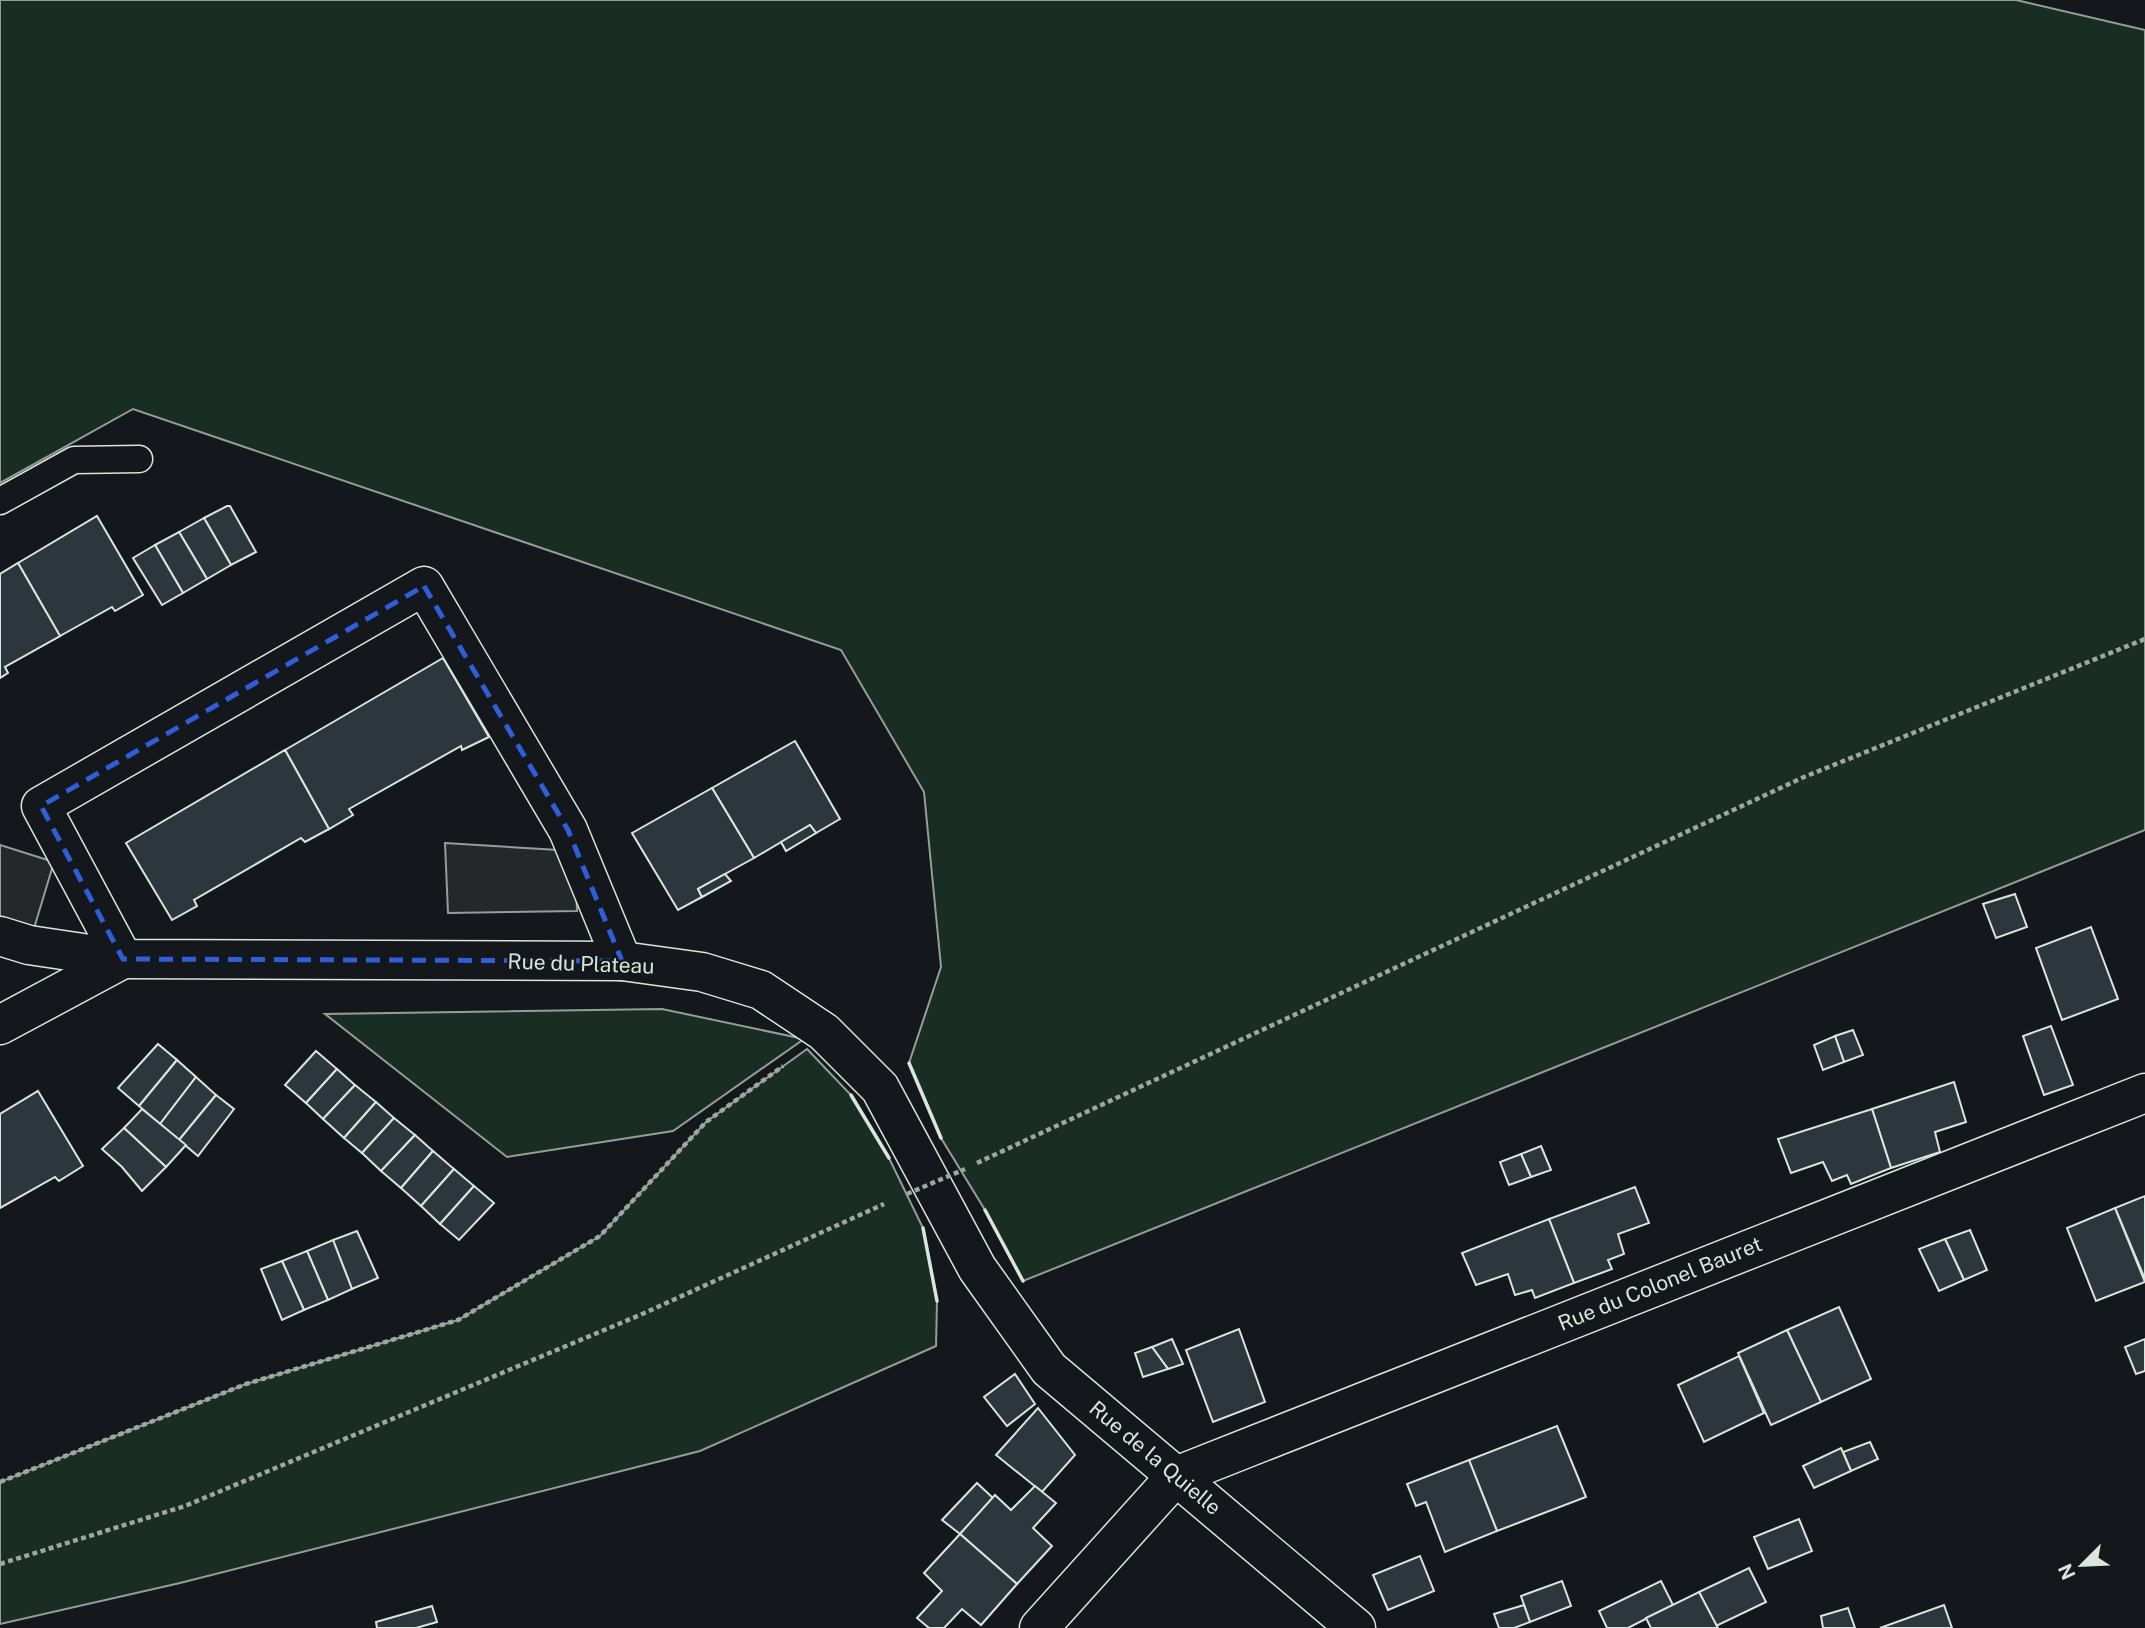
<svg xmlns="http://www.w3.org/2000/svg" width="2145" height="1628" font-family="'Public Sans',sans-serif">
<rect width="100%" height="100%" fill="#14181c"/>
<g fill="#1a2d24" stroke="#939e99" stroke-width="2">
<path d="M0,0h2016l129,30v800l-1122,451 -38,-71 -44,-72 -32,-75 32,-96 -17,-175 -83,-142 -708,-241 -133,74z"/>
<path d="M662,1009l142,30 -131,92 -166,26 -182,-143z"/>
<path d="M807,1049l44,46 38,63 34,70 14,73 -1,45 -236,105 -520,132 -180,41v-142l246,-98 212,-64 142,-84 106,-114z"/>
</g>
<g fill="#24282b" stroke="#939e99" stroke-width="2">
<path d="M445,843l130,8 2,60 -129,2z"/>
<path d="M0,845l54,17 -25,83 -29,-9z"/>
</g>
<g fill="#2c363c" stroke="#d8e6dc" stroke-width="2">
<path d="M227,506h3l26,46 -25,13 -27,-47z"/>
<path d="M97,516l46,79 -28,16 -3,-4 -52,29 -42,-73z"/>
<path d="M204,518l27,47 -24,14 -28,-47z"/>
<path d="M179,532l28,47 -24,14 -28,-48z"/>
<path d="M155,545l28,48 -21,12 -29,-47z"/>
<path d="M18,563l42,73 -55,31 3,6 -8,5v-104z"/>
<path d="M443,658l46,79 -27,13 -1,-4 -112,63 4,6 -24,14 -44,-79z"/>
<path d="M795,741l45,78 -24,14 -6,-8 -56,33 -42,-70z"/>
<path d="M285,750l44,79 -24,13 -4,-4 -107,62 3,6 -25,14 -46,-77z"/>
<path d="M712,788l42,70 -56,31 4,8 -24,13 -46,-77z"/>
<path d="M810,825l6,8 -30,18 -5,-9z"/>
<path d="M725,874l6,7 -29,16 -4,-8z"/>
<path d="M2015,894l12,33 -31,11 -13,-34z"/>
<path d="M2091,927l27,72 -56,21 -26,-72z"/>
<path d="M2051,1026l22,59 -29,10 -21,-59z"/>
<path d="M1853,1030l10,25 -19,7 -9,-26z"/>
<path d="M1835,1036l9,26 -21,8 -9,-25z"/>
<path d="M158,1044l19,16 -38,46 -21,-18z"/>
<path d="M316,1051l21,18 -31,34 -21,-18z"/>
<path d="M177,1060l19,17 -36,47 -21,-18z"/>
<path d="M337,1069l18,16 -32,34 -17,-16z"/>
<path d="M196,1077l20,18 -37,45 -19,-16z"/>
<path d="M1954,1082l12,40 -31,10 5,20 -49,16 -19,-59z"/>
<path d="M355,1085l21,17 -32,36 -21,-19z"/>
<path d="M38,1091l45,75 -24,15 -4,-4 -55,31v-94z"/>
<path d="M216,1095l18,14 -36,47 -19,-16z"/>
<path d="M376,1102l18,16 -32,35 -18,-15z"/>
<path d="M142,1109l44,36 -20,22 -42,-39z"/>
<path d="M1872,1109l19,59 -40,16 -4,-9 -15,6 -9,-19 -32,11 -13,-34z"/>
<path d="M394,1118l21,17 -34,36 -19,-18z"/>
<path d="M124,1128l42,39 -24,24 -20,-24 -20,-18z"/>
<path d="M415,1135l18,16 -32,37 -20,-17z"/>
<path d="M1541,1146l10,24 -20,7 -10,-23z"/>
<path d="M433,1151l21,18 -33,37 -20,-18z"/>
<path d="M1521,1154l10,23 -22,8 -9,-23z"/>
<path d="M454,1169l20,17 -34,38 -19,-18z"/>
<path d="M474,1186l20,17 -35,37 -19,-16z"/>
<path d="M1635,1187l14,36 -31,11 6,20 -16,6 4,9 -38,14 -25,-64z"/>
<path d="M2145,1196v83l-30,-71z"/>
<path d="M2115,1208l30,74 -49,19 -29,-73z"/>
<path d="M1549,1219l25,64 -39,15 -3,-8 -17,5 -7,-21 -32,11 -14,-32z"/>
<path d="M1970,1230l17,40 -23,10 -19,-41z"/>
<path d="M357,1231l21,47 -26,11 -19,-49z"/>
<path d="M1945,1239l19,41 -25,11 -20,-42z"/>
<path d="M333,1240l19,49 -24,11 -21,-49z"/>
<path d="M307,1251l21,49 -24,10 -22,-49z"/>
<path d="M282,1261l22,49 -22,10 -21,-51z"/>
<path d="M1839,1307l32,72 -50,23 -34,-72z"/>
<path d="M1239,1329l26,73 -52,20 -27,-72z"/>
<path d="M1787,1330l34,72 -50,23 -33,-72z"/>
<path d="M1172,1339l11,25 -15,5 -16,-22z"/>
<path d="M2145,1339v32l-9,3 -11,-27z"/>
<path d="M1152,1347l16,22 -25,8 -8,-24z"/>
<path d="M1739,1356l25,57 -60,29 -26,-57z"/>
<path d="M1015,1374l20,30 -28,22 -23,-29z"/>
<path d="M1038,1408l37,47 -33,37 -46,-37z"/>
<path d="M1557,1426l29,71 -89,34 -28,-71z"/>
<path d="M1870,1442l8,17 -27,12 -8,-19z"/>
<path d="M1841,1448l10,23 -37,17 -11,-22z"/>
<path d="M1469,1460l28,71 -52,21 -19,-50 -10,4 -9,-22z"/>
<path d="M977,1483l16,15 -33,36 -18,-14z"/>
<path d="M1035,1486l21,17 -23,25 19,18 -35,38 -57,-50 35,-39 16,15z"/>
<path d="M1799,1519l13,32 -44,18 -14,-32z"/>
<path d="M960,1534l57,50 -36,41 -19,-16 -18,19h-15l-12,-10 25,-27 -18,-18z"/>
<path d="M1420,1556l14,35 -46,19 -15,-35z"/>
<path d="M1749,1568l17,34 -50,24 -17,-34z"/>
<path d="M1562,1581l9,25 -41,16 -9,-26z"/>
<path d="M1661,1581l12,24 -45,23h-21l-8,-17z"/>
<path d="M1699,1592l19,36h-67l-5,-10z"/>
<path d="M1524,1605l6,17 -16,6h-15l-5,-14z"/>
<path d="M1944,1605l8,23h-72z"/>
<path d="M432,1606l5,16 -21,6h-39l-1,-6z"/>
<path d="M1848,1608l7,20h-32l-2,-12z"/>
</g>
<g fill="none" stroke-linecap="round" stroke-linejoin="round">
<g stroke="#d8e6dc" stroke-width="29">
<path id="service" d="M0,501l74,-41 65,-1"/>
</g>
<g stroke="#d8e6dc" stroke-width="41">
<g id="minor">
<path d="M0,936l29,9 94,14 499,2 80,11 59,18 63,42 56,56 97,180 72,101 307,259"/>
<path d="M0,1025l123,-66 -82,-153 383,-220 144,244 54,131"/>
<path d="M1039,1628l137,-152 969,-383"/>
</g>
</g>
<g stroke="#9da8a2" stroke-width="4.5" stroke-dasharray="5 3.5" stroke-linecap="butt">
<path d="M977,1163l827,-386 341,-138"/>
<path d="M0,1482l246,-98 212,-64 142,-84 106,-114 77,-56"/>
<path d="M0,1564l185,-58 455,-191 244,-111"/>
</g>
<use href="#service" stroke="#14181c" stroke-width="26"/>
<use href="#minor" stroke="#14181c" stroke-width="38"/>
<path stroke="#9da8a2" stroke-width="4.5" stroke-dasharray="5 3.5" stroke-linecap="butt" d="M907,1194l58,-25"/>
<g stroke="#d8e6dc" stroke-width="3.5">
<path d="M909,1063l32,75"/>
<path d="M851,1095l38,63"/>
<path d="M985,1210l38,71"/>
<path d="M923,1228l14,73"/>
</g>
</g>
<path fill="none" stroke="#305dd8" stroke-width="5" stroke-dasharray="14 9" stroke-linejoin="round" d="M424,586l144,244 54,131 -499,-2 -82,-153z"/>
<g text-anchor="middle" stroke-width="5" stroke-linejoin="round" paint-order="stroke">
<g font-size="21" fill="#d8e6dc" stroke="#14181c">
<text transform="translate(581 964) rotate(2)" y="7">Rue du Plateau</text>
<text transform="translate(1660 1284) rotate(-22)" y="7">Rue du Colonel Bauret</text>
<text transform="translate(1155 1458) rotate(40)" y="7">Rue de la Quielle</text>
</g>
</g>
<g transform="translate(2082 1565) rotate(246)" stroke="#14181c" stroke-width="5" paint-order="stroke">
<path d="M0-5L12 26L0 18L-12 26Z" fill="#d8e6dc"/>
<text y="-10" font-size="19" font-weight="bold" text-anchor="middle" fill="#d8e6dc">N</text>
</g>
</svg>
